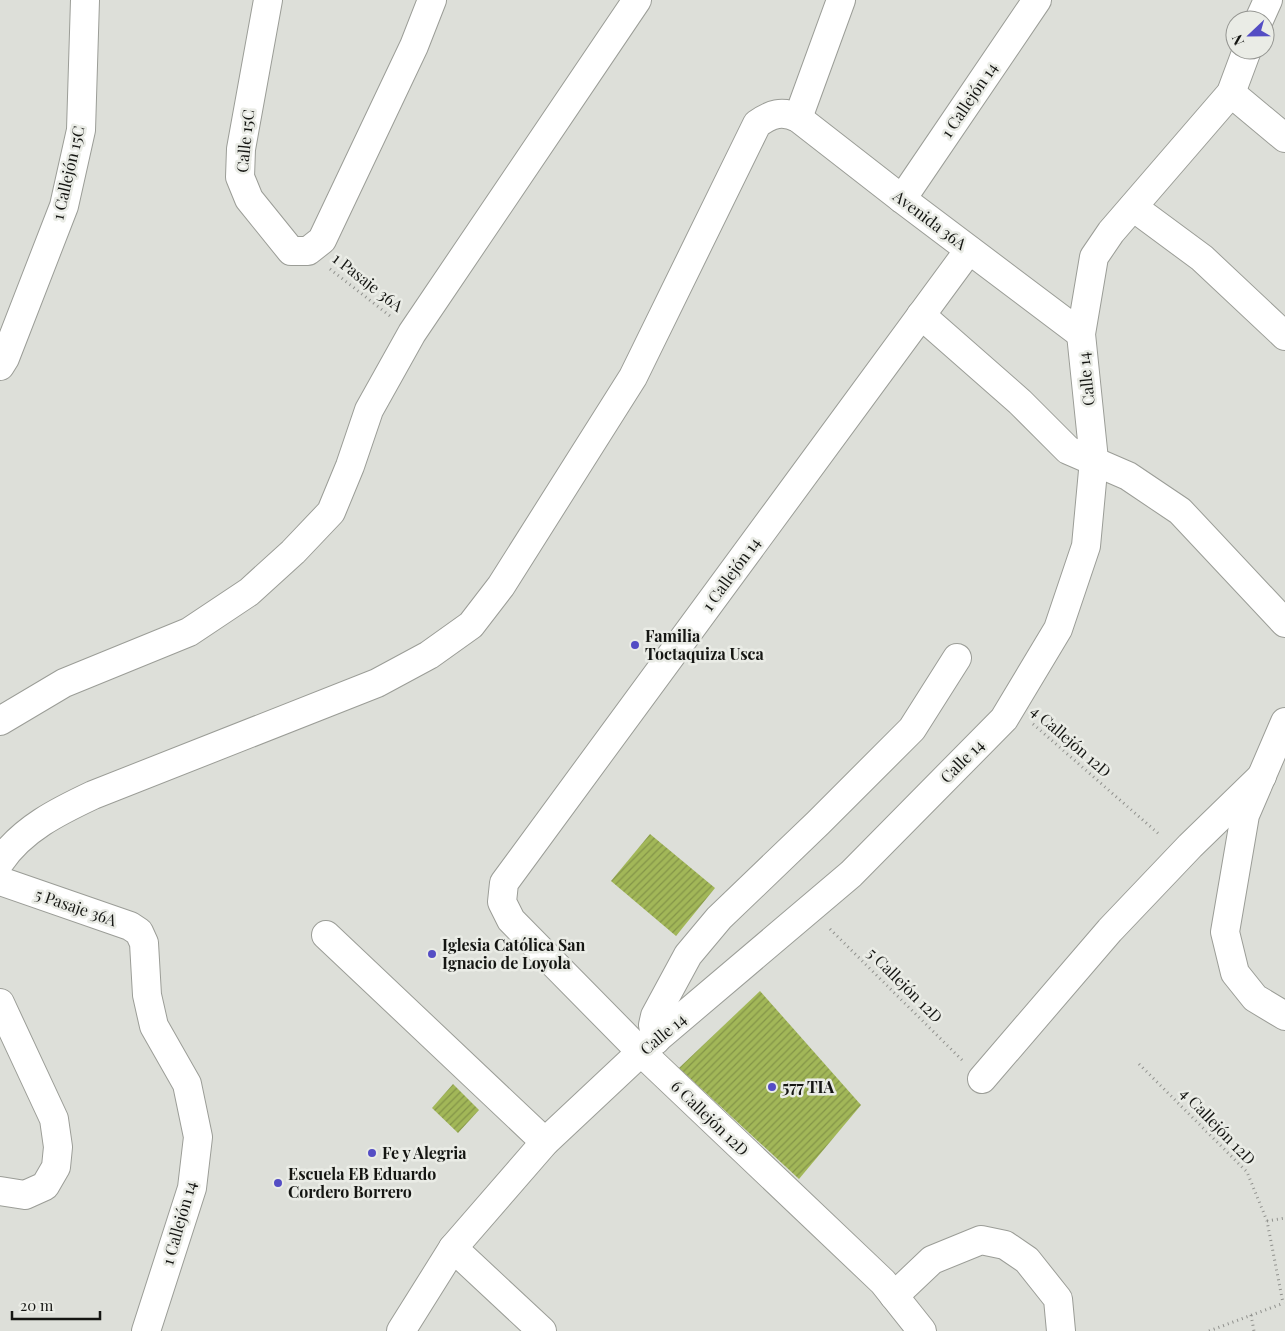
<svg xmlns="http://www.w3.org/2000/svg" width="1285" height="1331" font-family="'Playfair Display',serif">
<defs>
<pattern id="building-hatch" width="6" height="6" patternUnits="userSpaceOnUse" patternTransform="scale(1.25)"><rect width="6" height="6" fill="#a2b758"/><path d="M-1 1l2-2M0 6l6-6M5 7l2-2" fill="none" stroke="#839448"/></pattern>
</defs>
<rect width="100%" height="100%" fill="#dddfd9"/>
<g fill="url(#building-hatch)">
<path d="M650,834l65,54 -39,48 -65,-55z"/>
<path d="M760,991l101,114 -62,74 -120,-111z"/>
<path d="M453,1084l26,26 -21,23 -26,-25z"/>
</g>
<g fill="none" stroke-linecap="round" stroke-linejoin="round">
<g stroke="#9b9d97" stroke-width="30">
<g id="minor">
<path d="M268,0l-27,149 -1,28 9,22 42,52h17l14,-11 92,-194 18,-46"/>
<path d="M1259,20l9,-20"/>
<path d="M1231,93l54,45"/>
<path d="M798,118l43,-118"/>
<path d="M902,199l135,-199"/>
<path d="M1133,207l69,51 83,78"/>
<path d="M921,315l99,87 48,48 60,26 52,35 105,112"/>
<path d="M0,366l5,-8 59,-152 17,-76 4,-130"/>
<path d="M0,721l64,-38 125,-51 60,-40 44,-40 38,-40 19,-46 19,-56 43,-77 225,-333"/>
<path d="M1285,722l-40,93 -20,117 10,41 20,25 30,18"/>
<path d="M0,862c22,-33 59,-51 93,-67l284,-112 52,-28 42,-30 30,-39 132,-209 124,-253c14,-10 25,-14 41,-6l104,81 179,135"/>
<path d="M0,881l130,45 9,6 5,11 3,52 7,31 33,58 11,53 -6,51 -46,143"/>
<path d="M326,935l219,207"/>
<path d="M0,1003l54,116 4,28 -2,20 -11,19 -20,9 -25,-4"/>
<path d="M656,1040l-3,-15 2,-9 33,-61 31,-37 99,-95 94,-94 45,-71"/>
<path d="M982,1079l128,-149 80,-84 72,-70"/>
<path d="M453,1248l89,83"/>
<path d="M894,1296l38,-36 49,-20 24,5 22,15 31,39 3,32"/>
<path d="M401,1331l52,-83 92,-106 96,-90 210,-178 153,-155 54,-90 28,-83 8,-86 -13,-126 13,-77 17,-25 120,-139 16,-43"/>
<path d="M922,1331l-39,-49 -242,-230 -130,-132 -9,-18 2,-19 465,-633"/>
</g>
</g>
<g stroke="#90918d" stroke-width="3" stroke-dasharray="1 4" stroke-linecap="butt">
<path d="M330,269l60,47"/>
<path d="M1033,724l127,111"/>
<path d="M830,929l132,131"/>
<path d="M1139,1064l108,108 20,49 16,82"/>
<path d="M1267,1221l18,-3"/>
<path d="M1251,1315l3,16"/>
<path d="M1209,1331l75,-28"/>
</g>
<use href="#minor" stroke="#fff" stroke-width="28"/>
</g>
<g fill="#544dc4" stroke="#eaece6" stroke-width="2">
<circle cx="635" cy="645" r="5"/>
<circle cx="432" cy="954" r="5"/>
<circle cx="772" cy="1087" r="5"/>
<circle cx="372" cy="1153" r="5"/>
<circle cx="278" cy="1183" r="5"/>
</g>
<g text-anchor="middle" stroke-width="5" stroke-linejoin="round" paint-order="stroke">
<g font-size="16" fill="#151613" stroke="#eaece6">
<text transform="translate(969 100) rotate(-56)" y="6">1 Callejón 14</text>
<text transform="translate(245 141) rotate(-84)" y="6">Calle 15C</text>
<text transform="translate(68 173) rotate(-77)" y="6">1 Callejón 15C</text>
<text transform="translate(930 220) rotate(37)" y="6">Avenida 36A</text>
<text transform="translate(368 282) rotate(38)" y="6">1 Pasaje 36A</text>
<text transform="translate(1086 379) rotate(-96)" y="6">Calle 14</text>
<text transform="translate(731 574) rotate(-54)" y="6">1 Callejón 14</text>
<text transform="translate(1071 741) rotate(41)" y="6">4 Callejón 12D</text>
<text transform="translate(962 761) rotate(-45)" y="6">Calle 14</text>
<text transform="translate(76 907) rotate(19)" y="6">5 Pasaje 36A</text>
<text transform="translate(905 985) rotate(45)" y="6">5 Callejón 12D</text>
<text transform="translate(663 1034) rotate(-40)" y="6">Calle 14</text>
<text transform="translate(710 1118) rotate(44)" y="6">6 Callejón 12D</text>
<text transform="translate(1218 1126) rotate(46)" y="6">4 Callejón 12D</text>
<text transform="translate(179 1223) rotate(-74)" y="6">1 Callejón 14</text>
</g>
<g font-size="16" font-weight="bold" fill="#151613" stroke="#eaece6" text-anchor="start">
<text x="645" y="642">Familia<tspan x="645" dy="18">Toctaquiza Usca</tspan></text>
<text x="442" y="951">Iglesia Católica San<tspan x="442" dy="18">Ignacio de Loyola</tspan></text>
<text x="782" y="1093">577 TIA</text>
<text x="382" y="1159">Fe y Alegria</text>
<text x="288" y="1180">Escuela EB Eduardo<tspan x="288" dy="18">Cordero Borrero</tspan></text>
</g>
</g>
<g transform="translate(1250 35) rotate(248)"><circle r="24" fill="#eaece6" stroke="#959692"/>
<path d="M0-4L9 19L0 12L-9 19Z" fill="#544dc4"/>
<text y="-8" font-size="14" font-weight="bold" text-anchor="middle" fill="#151613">N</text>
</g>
<path d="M12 1311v8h88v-8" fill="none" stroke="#151613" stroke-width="2.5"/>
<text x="20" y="1311" font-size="15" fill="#151613" stroke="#eaece6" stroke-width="4" paint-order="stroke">20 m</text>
</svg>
